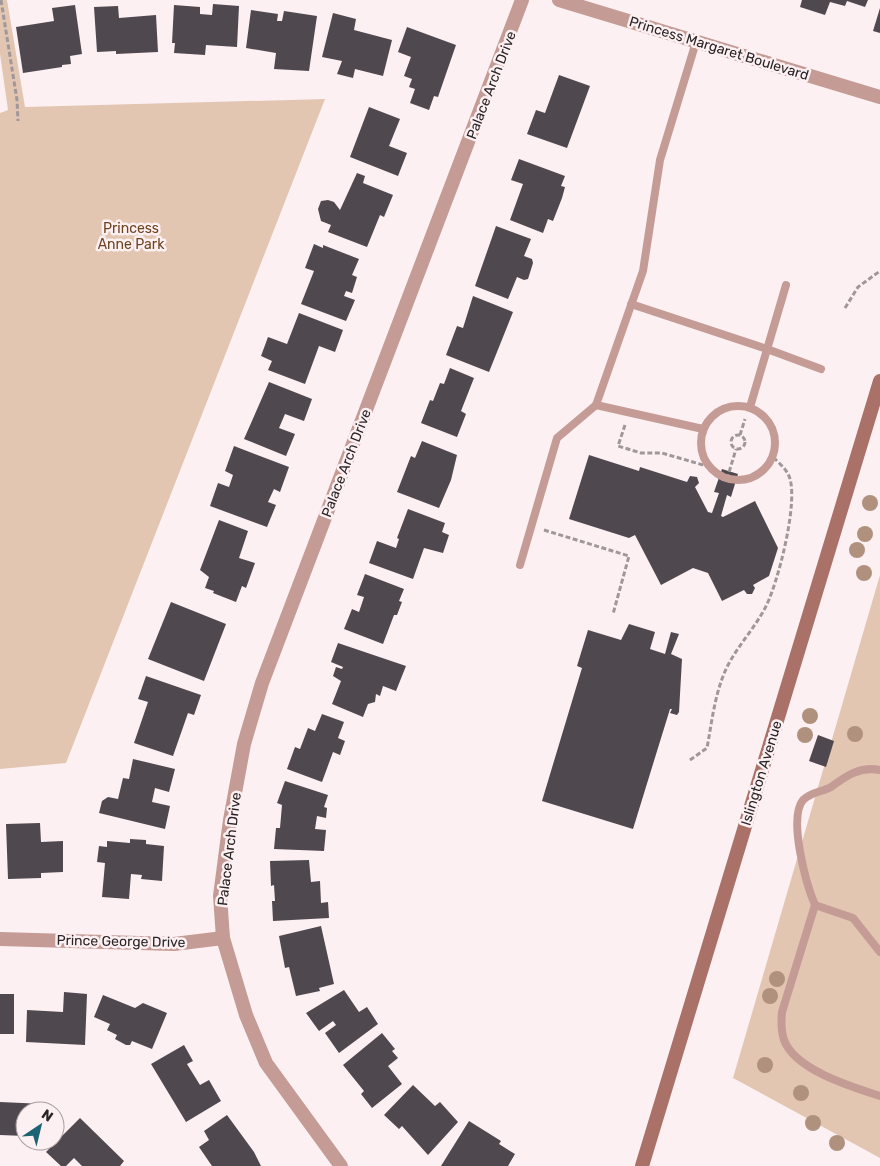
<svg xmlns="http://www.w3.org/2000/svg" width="880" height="1166" font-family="Rubik,sans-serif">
<rect width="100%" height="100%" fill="#fdf0f3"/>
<g fill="#e2c6b2">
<path d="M0,0h7l18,107 300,-8 -259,664 -66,6v-656l8,-3 -8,-56z"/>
<path d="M880,575v583l-147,-80z"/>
</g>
<g fill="#50484f">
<path d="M802,0h66l-3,7 -18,-6 -2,5 -15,-4 -5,13 -25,-8z"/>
<path d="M213,4l26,2 -2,41 -31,-2 -1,10 -31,-2 1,-10h-3l2,-38 26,2v7l12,1z"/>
<path d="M75,5l7,49 -12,2 1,8 -9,1v2l-39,6 -7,-46 38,-6 -2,-13z"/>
<path d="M118,6l1,12 37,-3 2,37 -42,2v-3l-19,1 -3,-45z"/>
<path d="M880,8v25l-7,-2z"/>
<path d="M251,10l27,4 -1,7h5l2,-10 33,5 -8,55 -35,-2 2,-16 -30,-5z"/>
<path d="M333,13l23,6 -2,11 38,10 -9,36 -28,-7 -2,9 -16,-4 5,-13 -20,-4z"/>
<path d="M407,27l49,18 -18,52 -4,-1 -5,14 -19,-7 5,-14 -6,-2 3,-8 -8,-3 7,-19 -13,-5z"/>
<path d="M559,75l31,11 -23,62 -40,-14 9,-24 9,3z"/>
<path d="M369,107l31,12 -11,27 18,7 -9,23 -48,-19z"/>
<path d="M519,159l46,17 -4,10 4,1 -3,11 -9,23 -5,-2 -5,14 -33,-13 13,-36 -12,-4z"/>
<path d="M357,173l8,3 -2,7 30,12 -9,22 -4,-2 -13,32 -39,-15 3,-7 -10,-4 -3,-12 3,-8 7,-1 6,2 6,8z"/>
<path d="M496,226l35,13 -7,17 8,3 1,4 -5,16 -4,1 -7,-3 -9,22 -33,-13z"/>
<path d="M314,244l9,4v-3l36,14 -7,16 5,2 -5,16 -6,-2 -2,5 11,4 -9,21 -45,-17 13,-33 -9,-3z"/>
<path d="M473,296l40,16 -24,60 -43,-17 11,-29 6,2z"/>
<path d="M299,313l44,17 -8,22 -16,-6 -14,38 -37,-14 4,-9 -11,-5 7,-19 19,7z"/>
<path d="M450,368l24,10 -13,33 5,3 -9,23 -36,-14 9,-23 3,1 7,-18 4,1z"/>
<path d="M269,382l43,17 -8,22 -19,-7 -6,14 16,6 -9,22 -42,-17z"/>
<path d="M422,441l35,14 -6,25 -12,28 -42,-16 14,-36 4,2z"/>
<path d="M234,446l55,21 -9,25 -6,-3 -6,13 8,3 -9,22 -57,-21 8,-23 11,4 4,-12 -8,-4z"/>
<path d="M589,455l50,16 1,-4 47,15 3,-6 7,1 2,6 -4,4 13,25 4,1 7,-20 -5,-1 8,-23 16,5 -7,23 -4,-2 -6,21 2,1 32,-16 23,47 -9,28 -16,9 2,3 -3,6h-5l-3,-4 -22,11 -14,-28 -15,-5 -32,17 -26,-50 -6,3 -60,-19z"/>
<path d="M408,509l37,14 -3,9 7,3 -6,18 -19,-5 -11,31 -44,-16 8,-22 19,7 3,-9 -2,-1z"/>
<path d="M219,520l29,11 -9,27 16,5 -9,25 -4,-2 -6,16 -23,-9 1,-2 -9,-3 4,-11 -9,-7z"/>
<path d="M365,574l39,15 -5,12 3,1 -5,13h-3l-11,29 -39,-15 8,-20 7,3 5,-15 -7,-2z"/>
<path d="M171,602l55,22 -22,57 -56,-22z"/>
<path d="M629,624l26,8 -5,17 15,5 6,-22 8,2 -8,20 11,5 -3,53 -2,3 -7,-2 2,-4h-2l-37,120 -91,-28 40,-133 -5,-2 11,-36 33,10z"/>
<path d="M338,643l68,23 -10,25 -13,-5 -3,10 -4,-2 -1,8 -7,2 -5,13 -31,-13 9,-23 -8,-5 3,-9 6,2 1,-2 -12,-5z"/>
<path d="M146,676l55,19 -7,20 -6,-2 -15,43 -39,-13 14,-41 -10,-3z"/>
<path d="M322,714l22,8 -6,16 7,3 -5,14 -7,-3 -11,30 -35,-13 8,-22 5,2 8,-21 7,3z"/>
<path d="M818,735l16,6 -8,26 -17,-6z"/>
<path d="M133,759l42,10 -6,23 -14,-4 -3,14 18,4 -5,23 -66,-16 3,-12 6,-4 10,2 5,-21 6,1z"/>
<path d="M285,781l43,14 -4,12 3,1 -1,10 -9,-2 -2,13 11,1 -2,21 -50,-2 2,-21h4l2,-23 -5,-2z"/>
<path d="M40,823l1,19 22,-1v31l-22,1v5l-33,1 -2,-55z"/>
<path d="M130,839l16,1v4l18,2 -2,35 -21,-2 1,-4 -11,-1 -2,25 -27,-2 3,-34 -8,-1 2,-16 8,1v-6l23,2z"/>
<path d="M309,860l2,22 9,-1 1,22 7,-1 1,16 -56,3 -1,-20h3l-1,-16 -3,1 -1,-25z"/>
<path d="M321,926l13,58 -15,4 1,3 -24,5 -7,-29 -4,1 -6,-32z"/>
<path d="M344,990l15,22 8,-5 11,17 -39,29 -14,-20 11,-8 -3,-4 -14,10 -13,-18z"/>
<path d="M64,992l23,2 -2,51 -59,-3 1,-32 36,2z"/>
<rect x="0" y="994" width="14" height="40"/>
<path d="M103,995l32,13 8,-5 24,10 -15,36 -20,-8 -2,4h-4l-11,-6 2,-4 -10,-5 3,-6 -16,-7z"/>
<path d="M382,1033l13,16 -3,2 6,7 -10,8 14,18 -30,24 -11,-14 3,-3 -21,-26z"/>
<path d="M184,1045l9,16 -6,3 13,21 9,-5 12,21 -35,21 -35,-58z"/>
<path d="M413,1085l22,21 5,-4 18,20 -30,33 -26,-29 -3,3 -15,-14z"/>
<path d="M0,1102l44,2v7h-19v25l-25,-1z"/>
<path d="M227,1115l27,37 7,14h-49l-13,-19 10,-7 -5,-9z"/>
<path d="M80,1118l44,43 -4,5h-38l-8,-8 -8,8h-5l-15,-14z"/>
<path d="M469,1121l32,20 -2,3 16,10 -7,12h-67z"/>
</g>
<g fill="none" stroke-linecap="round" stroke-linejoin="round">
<g stroke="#a09799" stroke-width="3" stroke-dasharray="5 2.5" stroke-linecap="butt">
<path d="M1,0l16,100 1,21"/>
<path d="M845,308l13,-21 22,-16"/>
<path d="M625,425l-7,21 23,7h21l48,14"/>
<circle cx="738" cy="442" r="7"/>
<path d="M740,435l5,-16"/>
<path d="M727,479l9,-30"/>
<path d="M544,530l85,26 -16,58"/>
<path d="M690,760l17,-12c5,-27 8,-56 20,-81 10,-20 26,-37 37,-57 13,-22 37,-114 24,-136 -3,-6 -10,-12 -15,-17"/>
</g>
<g stroke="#c49c95" stroke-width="8">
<path d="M696,42l-36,118 -17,111 -47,134 107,24"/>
<path d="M631,304l136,45 54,20"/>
<circle cx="738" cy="443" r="37"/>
<path d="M750,407l36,-122"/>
<path d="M520,565l37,-127 39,-33"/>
<path d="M880,770c-20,-4 -34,6 -49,17 -9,5 -20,5 -28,13 -15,18 3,84 12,105l38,13 27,34"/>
<path d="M815,905l-33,107c-1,10 -1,19 2,28 11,30 68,47 96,56"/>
</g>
<g stroke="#c49c95" stroke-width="14">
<path d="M0,939l174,5 49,-6"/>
<path d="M341,1166l-75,-103 -20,-48 -23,-77 -3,-42 10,-76 14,-76 18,-61 260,-683"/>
</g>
<path stroke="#c49c95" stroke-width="14" d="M559,0l321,97"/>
<path stroke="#aa7168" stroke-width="14" d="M642,1166l238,-785"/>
</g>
<g fill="#af917e">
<circle cx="870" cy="503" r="8"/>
<circle cx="865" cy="534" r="8"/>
<circle cx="857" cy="550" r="8"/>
<circle cx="864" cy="573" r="8"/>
<circle cx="810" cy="716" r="8"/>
<circle cx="855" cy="734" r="8"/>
<circle cx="805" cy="735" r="8"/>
<circle cx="777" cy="979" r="8"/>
<circle cx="770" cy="996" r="8"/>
<circle cx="765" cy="1065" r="8"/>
<circle cx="801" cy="1093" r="8"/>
<circle cx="813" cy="1123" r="8"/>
<circle cx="837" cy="1143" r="8"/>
</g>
<g text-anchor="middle" stroke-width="5" stroke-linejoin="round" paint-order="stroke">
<g font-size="14" fill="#292425" stroke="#fdf0f3">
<text transform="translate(719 48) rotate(17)" y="5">Princess Margaret Boulevard</text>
<text transform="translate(491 85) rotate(-69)" y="5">Palace Arch Drive</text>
<text transform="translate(346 463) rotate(-69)" y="5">Palace Arch Drive</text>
<text transform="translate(761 773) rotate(-73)" y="5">Islington Avenue</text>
<text transform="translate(229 849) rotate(-83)" y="5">Palace Arch Drive</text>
<text transform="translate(121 941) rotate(1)" y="5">Prince George Drive</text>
</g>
<g font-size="14" fill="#6f431e" stroke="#fdf0f3">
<text x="131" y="233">Princess<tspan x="131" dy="16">Anne Park</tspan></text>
</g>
</g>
<g transform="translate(40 1126) rotate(35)"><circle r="24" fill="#fdf0f3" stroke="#a89ea1"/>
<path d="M0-4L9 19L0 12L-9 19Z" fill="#1c6373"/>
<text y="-8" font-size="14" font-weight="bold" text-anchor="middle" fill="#292425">N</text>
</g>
</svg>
